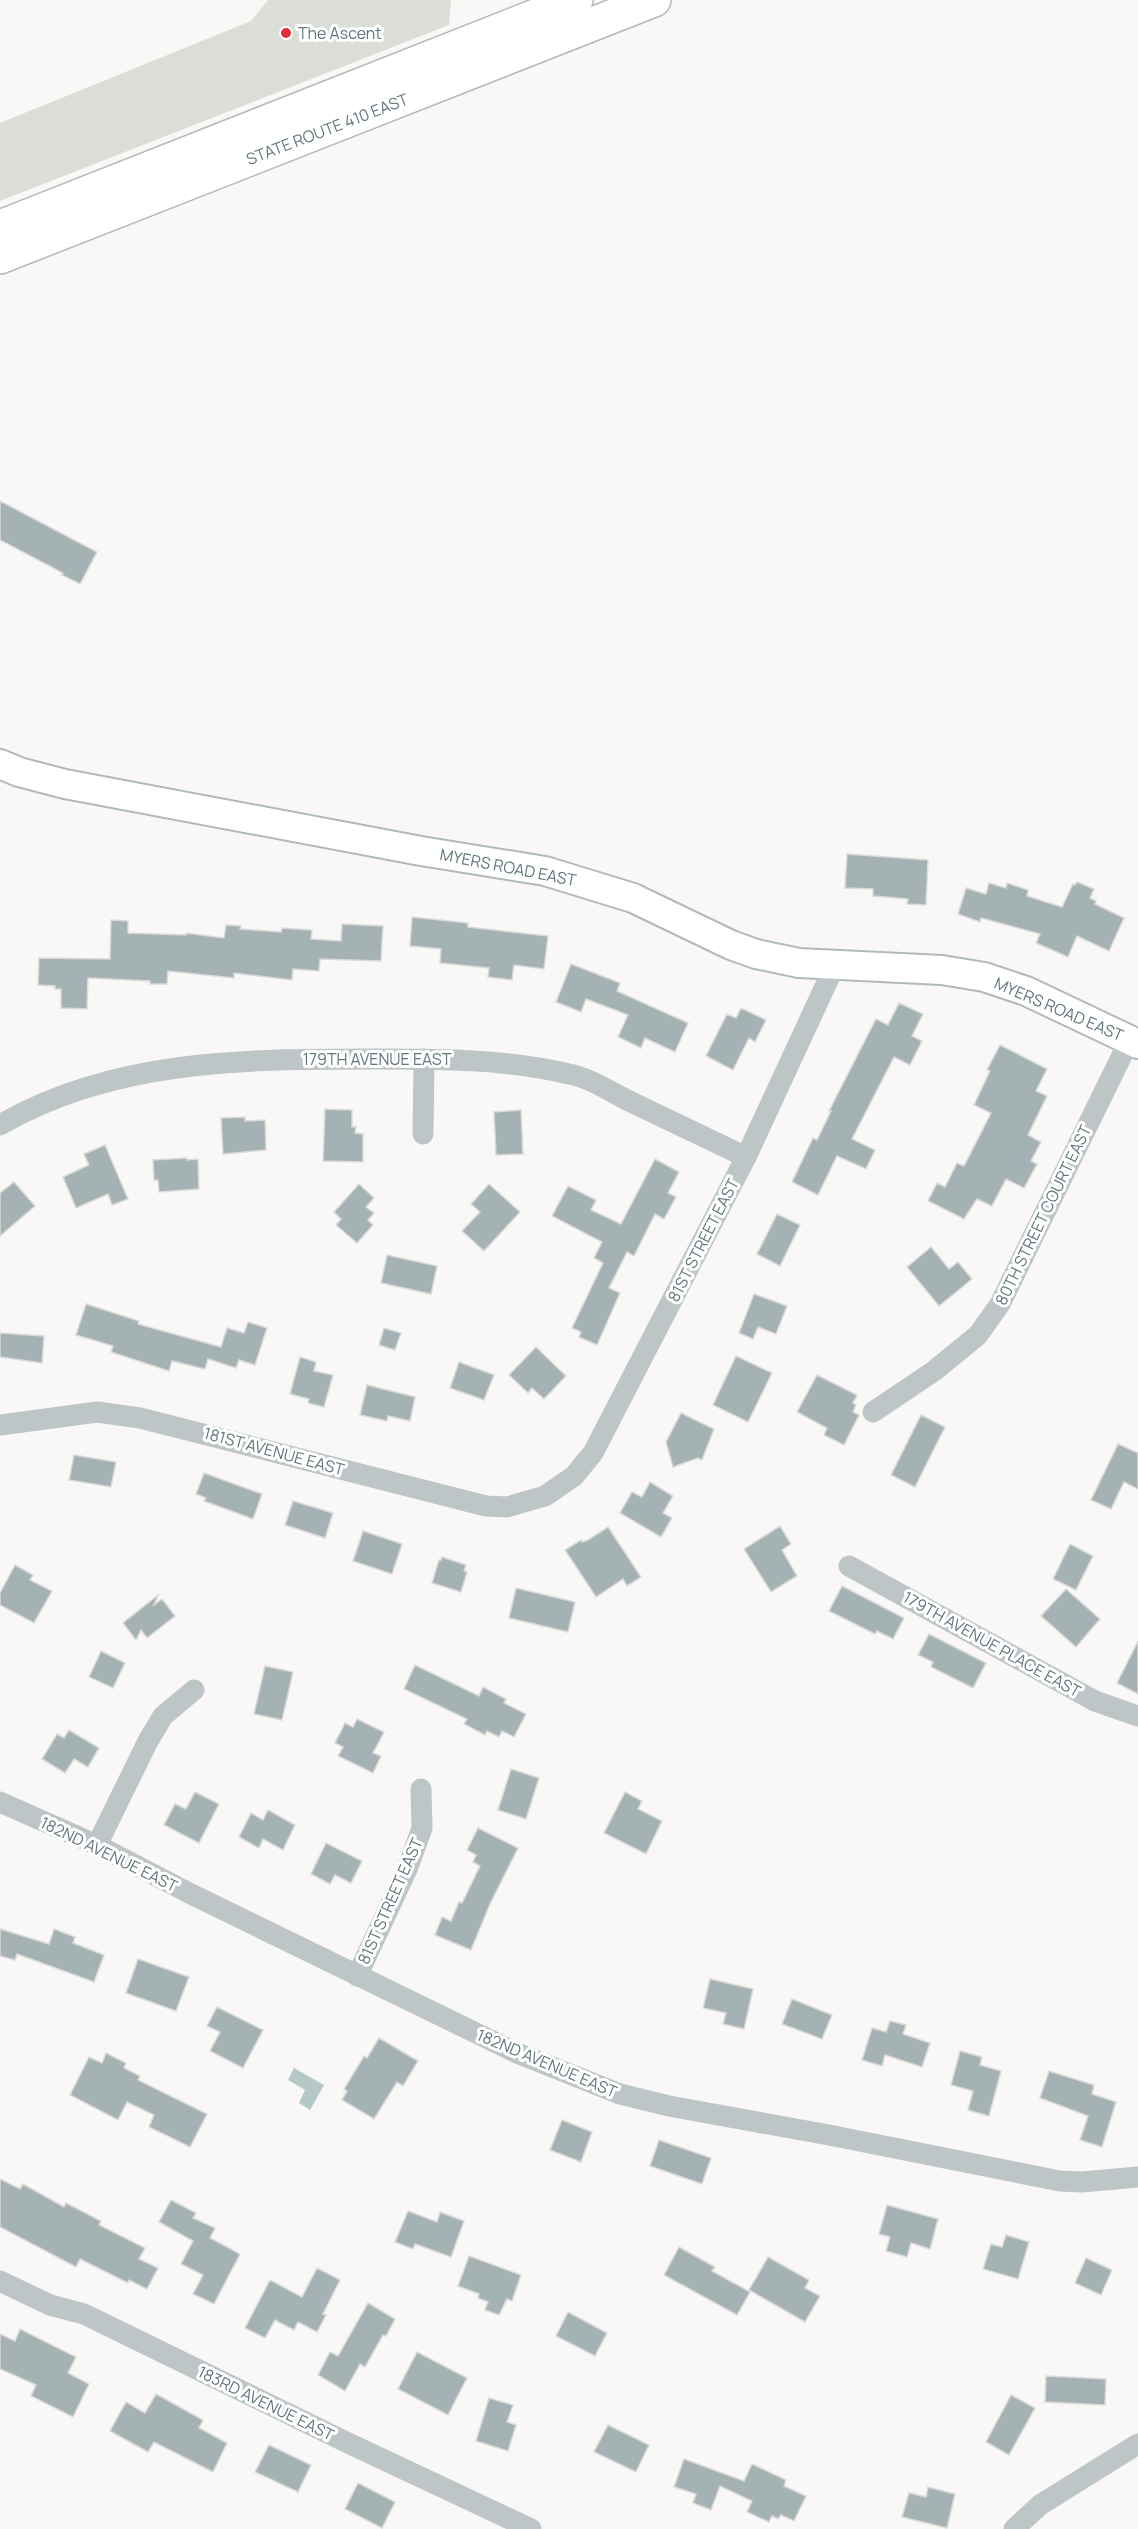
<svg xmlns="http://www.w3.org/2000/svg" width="1138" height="2529" font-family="Manrope,sans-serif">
<rect width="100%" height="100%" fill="#f9f8f7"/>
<path fill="#dbded6" d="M268,0h183l-2,25 -449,176v-78l251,-102z"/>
<path fill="#b5c7c7" d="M294,2068l30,17 -14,25 -11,-7 6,-13 -17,-10z"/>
<g fill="#a5b2b4" stroke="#dbdad9" stroke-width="1.5">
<path d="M0,501l97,51 -17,32 -18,-9 1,-2 -63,-33z"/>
<path d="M847,854l81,6 -2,45 -19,-1 1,-5 -35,-3v-7l-28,-1z"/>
<path d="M1077,882l17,7 -4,9 6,3 -1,3 29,14 -15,33 -32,-15 -9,21 -32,-14 4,-9 -59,-16 -1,4 -22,-8 8,-26 20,6 3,-11 17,5 1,-5 21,7 -1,6 35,11 11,-23 2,1z"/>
<path d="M412,917l56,6v4l80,9 -4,33 -30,-4 -2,15 -24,-3 1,-9 -49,-5 1,-14 -31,-3z"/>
<path d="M111,920l17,1v12l58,2v-2l38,5 2,-13 15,1 -1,3 41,3 1,-4 30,2 -1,9 30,2 1,-17 41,2 -2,35 -61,-2 -1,12 -26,-2 -1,11 -58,-7v5l-66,-7 -1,13h-17v-3l-62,-3 -1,31 -26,-1v-19h-6v-3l-17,-1 1,-27 71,1z"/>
<path d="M571,964l49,19 -3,8 71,32 -13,29 -30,-14 -4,10 -23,-11 10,-22 -42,-16 -5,13 -25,-10z"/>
<path d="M899,1003l24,11 -11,22 10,5 -12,24 -16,-8 -42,82 23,11 -9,19 -29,-13 -19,39 -26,-13 21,-44 4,2 14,-29h-2l47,-92 12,6z"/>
<path d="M741,1008l25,12 -11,22 -6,-4 -16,32 -27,-14 21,-42 9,4z"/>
<path d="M1000,1045l47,24 -11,22 11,5 -19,39 13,7 -10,19 6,3 -13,24 -18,-9 -14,27 -15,-7 -13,20 -36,-18 9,-18 8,4 12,-24 7,3 27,-53 -17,-8 16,-34 -3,-1z"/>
<path d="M325,1109l27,1v17h4l-1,6 8,1v28l-40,-1z"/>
<path d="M521,1110l2,44 -27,1 -2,-43z"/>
<path d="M245,1117v4l20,-1 1,30 -43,4 -2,-36z"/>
<path d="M105,1145l23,54 -16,6 -4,-11 -32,14 -13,-31 26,-12 -5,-11z"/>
<path d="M187,1158v2l11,-1 1,30 -40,3 -1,-12h-4l-1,-20z"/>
<path d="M655,1159l24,13 -11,21 8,4 -12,22 -9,-5 -21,42 -7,-4 -18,36 11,5 -23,52 -18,-8 2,-5 -9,-4 31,-65 -9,-5 8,-16 -50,-26 16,-30 28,14 -5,10 30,14z"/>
<path d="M14,1182l21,24 -35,30v-43z"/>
<path d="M359,1184l15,14 -8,9 8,6 -6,7 5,5 -16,18 -21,-18 5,-6 -7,-7z"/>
<path d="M489,1184l31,28 -36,39 -22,-20 18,-19 -9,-8z"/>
<path d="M777,1214l23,11 -20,41 -23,-12z"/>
<path d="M931,1247l18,22 9,-7 14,17 -33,27 -32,-39z"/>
<path d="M387,1255l50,11 -6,28 -50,-11z"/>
<path d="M754,1294l33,12 -11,28 -18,-7 -5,12 -14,-6z"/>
<path d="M86,1304l53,17 -1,3 83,23 6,-19 17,5 4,-11 19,6 -12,37 -16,-5 -3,8 -28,-9 -3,10 -33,-8 -3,10 -58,-19 2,-6 -37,-11z"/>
<path d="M384,1328l17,5 -6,17 -16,-5z"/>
<path d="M0,1333l44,3 -2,27 -42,-6z"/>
<path d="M536,1347l30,29 -22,23 -12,-11 -4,5 -19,-18z"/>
<path d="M736,1356l36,17 -24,49 -35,-17z"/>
<path d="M300,1357l16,5 -2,9 19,4 -9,32 -16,-4 1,-4 -19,-5z"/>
<path d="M459,1362l35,13 -10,25 -34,-12z"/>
<path d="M817,1375l40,20 -4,8 3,2 -3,7 6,3 -15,30 -20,-10 3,-7 -30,-16z"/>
<path d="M367,1385l48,12 -5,24 -22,-5 -1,5 -27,-6z"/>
<path d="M681,1413l33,16 -12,31 -4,-2 -25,9 -7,-25z"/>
<path d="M921,1415l24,12 -30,60 -24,-12z"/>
<path d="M1118,1444l20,9v36l-14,-7 -13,27 -20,-9z"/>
<path d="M74,1455l42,7 -5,25 -42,-7z"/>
<path d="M204,1473l58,21 -9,25 -49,-18 2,-3 -10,-4z"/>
<path d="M650,1482l23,14 -10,17 9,5 -11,19 -41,-24 12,-21 10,5z"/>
<path d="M293,1501l40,12 -8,25 -40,-13z"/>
<path d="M780,1526l11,18 -9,6 15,26 -26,16 -27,-43z"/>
<path d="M608,1527l33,50 -14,9 -4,-7 -27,18 -31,-47 16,-10 1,2 6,-2z"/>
<path d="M363,1531l39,13 -10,30 -39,-13z"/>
<path d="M1070,1544l23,12 -17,34 -23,-11z"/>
<path d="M442,1557l24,8 -2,6 3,1 -6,20 -29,-9 7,-23h2z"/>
<path d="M15,1565l18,10 -3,5 22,11 -18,32 -34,-18v-12z"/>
<path d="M842,1586l62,32 -11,21 -16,-8 -2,3 -46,-23z"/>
<path d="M516,1588l59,14 -7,30 -59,-14z"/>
<path d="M1066,1589l34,30 -24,28 -35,-31z"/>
<path d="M158,1595l-4,10 8,-6 13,17 -28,22 -6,-8 -5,10 -13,-17z"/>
<path d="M929,1634l57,29 -13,25 -42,-21 2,-5 -15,-7z"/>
<path d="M1138,1641v53l-21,-11z"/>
<path d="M101,1651l24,12 -12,25 -24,-11z"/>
<path d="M415,1665l64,31 4,-9 23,12 -2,4 22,11 -12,23 -12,-6 -3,6 -12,-6 -2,4 -21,-11 3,-5 -63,-30z"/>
<path d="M265,1666l28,6 -11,48 -28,-6z"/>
<path d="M357,1719l27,13 -11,21 8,3 -8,17 -35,-17 5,-9 -8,-4 10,-20 8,4z"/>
<path d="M69,1730l30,18 -11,19 -14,-8 -9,14 -23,-14 15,-25 7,4z"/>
<path d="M511,1769l28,9 -13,41 -28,-9z"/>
<path d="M195,1792l24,12 -20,39 -35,-18 11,-21 11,5z"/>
<path d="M625,1792l17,9 -4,8 24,12 -16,33 -42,-21z"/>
<path d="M268,1810l27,15 -12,25 -20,-11 -4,9 -20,-11 12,-24 12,7z"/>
<path d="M478,1828l40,20 -28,56 -19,46 -36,-15 7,-18 9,4 8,-19 3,1 18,-37 -7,-4 3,-7 -9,-5z"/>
<path d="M326,1843l36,18 -11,22 -16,-8 -5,9 -19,-10z"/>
<path d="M0,1929l49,15 5,-15 21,8 -2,6 31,12 -10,27 -77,-28 -2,6 -15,-4z"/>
<path d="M138,1959l51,18 -13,34 -50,-18z"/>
<path d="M710,1979l43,10 -9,40 -21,-5 3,-11 -23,-5z"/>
<path d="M792,1999l40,16 -10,24 -40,-15z"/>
<path d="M217,2007l46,23 -20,38 -33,-17 10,-19 -13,-6z"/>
<path d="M890,2021l16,4 -3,9 27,9 -8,24 -37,-12 -3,11 -20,-6 10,-32 14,4z"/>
<path d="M379,2038l39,23 -15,25 -6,-4 -23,37 -32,-19 5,-9 -3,-2 20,-33 3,2z"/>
<path d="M960,2051l22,6 -2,8 21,6 -12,45 -21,-6 5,-19 -22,-6z"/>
<path d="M106,2053l20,10 -2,5 16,8 -2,4 69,34 -17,33 -41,-20 5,-12 -27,-13 -9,18 -48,-25 19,-38 13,6z"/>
<path d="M1049,2071l45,14 -2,9 24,8 -14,45 -22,-7 8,-24 -48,-18z"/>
<path d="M562,2120l30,12 -11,30 -31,-12z"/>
<path d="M659,2140l52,18 -9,26 -52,-18z"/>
<path d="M0,2179l20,10 3,-5 41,23 2,-4 35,18 -2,4 46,23 -6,11 19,9 -11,21 -18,-9 -1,3 -48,-24 -4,8 -76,-40z"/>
<path d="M171,2200l25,13 -3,5 22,10 -5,10 30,16 -26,50 -21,-10 10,-19 -22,-11 12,-23 -34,-19z"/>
<path d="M887,2205l51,14 -8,30 -19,-6 -4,14 -21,-6 4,-14 -11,-3z"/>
<path d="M408,2211l29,11 3,-10 24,9 -13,36 -36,-13 -2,5 -18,-7z"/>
<path d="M1006,2235l23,7 -11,37 -35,-10 8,-25 11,3z"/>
<path d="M679,2247l36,20 -3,4 38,21 -13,23 -73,-40z"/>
<path d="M469,2256l52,19 -9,26 -5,-2 -8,16 -14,-5 3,-8 -10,-4 1,-4 -21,-8z"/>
<path d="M768,2257l41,23 -4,8 15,8 -15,26 -56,-32z"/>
<path d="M1086,2258l26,12 -11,25 -26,-12z"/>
<path d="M317,2268l23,12 -17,34 3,1 -9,17 -19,-10 -4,8 -19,-10 -10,18 -20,-10 25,-48 32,17z"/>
<path d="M368,2303l27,16 -9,17 -3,-1 -18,32 -5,-3 -15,27 -27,-16 12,-23 8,4z"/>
<path d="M568,2312l39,21 -12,23 -39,-20z"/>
<path d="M20,2329l56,28 -8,16 21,11 -16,33 -42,-21 5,-11 -36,-16v-35l15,7z"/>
<path d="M417,2352l50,26 -19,37 -50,-26z"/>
<path d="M1046,2376l60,3 -1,26 -60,-3z"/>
<path d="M156,2394l47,26 -4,8 28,15 -14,29 -59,-30 -6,10 -38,-21 16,-29 19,11z"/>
<path d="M1011,2395l24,13 -26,47 -23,-13z"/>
<path d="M489,2398l24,7 -6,17 9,3 -8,26 -32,-10z"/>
<path d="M608,2425l41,20 -13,27 -42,-20z"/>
<path d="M269,2445l42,20 -13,27 -43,-20z"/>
<path d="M684,2459l60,22 8,-17 34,16 -2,6 22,10 -12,25 -13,-6 -3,4 -6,-3 -3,6 -22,-10 5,-11 -32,-15 -9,24 -18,-7 3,-9 -22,-7z"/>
<path d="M358,2483l37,19 -13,26 -37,-19z"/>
<path d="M928,2487l27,7 -8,34 -45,-11 7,-24 17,4z"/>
</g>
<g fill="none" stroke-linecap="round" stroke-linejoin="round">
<g stroke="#b0babc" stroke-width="32">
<path id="secondary" d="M0,764l19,8 46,12 356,67 124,20 88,27 98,47 25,9 43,9 143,7 42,7 42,14 112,53"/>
</g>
<g stroke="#b2b9ba" stroke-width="36">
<g id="highway">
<path d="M0,227l576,-227"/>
<path d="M0,257l654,-257"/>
</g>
</g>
<g stroke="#bec5c7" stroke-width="21">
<path d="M0,1125c113,-66 248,-66 375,-66 65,0 131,0 194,15 21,4 40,17 58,26 40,19 79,38 119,57"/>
<path d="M423,1134l1,-75"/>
<path d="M873,1412l61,-41 44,-36 22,-31 130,-265"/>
<path d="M0,1425l97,-13 43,6 346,88 21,1 38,-11 29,-20 19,-23 153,-296 89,-192"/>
<path d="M849,1566l246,135 43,15"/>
<path d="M0,1802l97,43 92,48 328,160 103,41 49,12 160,29 231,46 22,1 56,-5"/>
<path d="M97,1845l51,-104 15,-25 31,-26"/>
<path d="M357,1976l51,-109 14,-39 -1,-39"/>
<path d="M0,2281l50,24 34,9 262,128 185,87"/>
<path d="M1014,2529l26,-24 98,-61"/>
</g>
<use href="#secondary" stroke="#fff" stroke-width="28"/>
<use href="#highway" stroke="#fff" stroke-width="33"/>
</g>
<circle fill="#e02f35" stroke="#fff" stroke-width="2" cx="286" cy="33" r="6"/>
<g text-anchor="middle" stroke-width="6" stroke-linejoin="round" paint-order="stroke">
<g font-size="16" fill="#60777b" stroke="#fff" text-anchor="start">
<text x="298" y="39">The Ascent</text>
</g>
<g font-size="16" fill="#60777b" stroke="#fff">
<text transform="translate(327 129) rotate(-21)" y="6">STATE ROUTE 410 EAST</text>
<text transform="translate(508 867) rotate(11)" y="6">MYERS ROAD EAST</text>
<text transform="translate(1059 1009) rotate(23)" y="6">MYERS ROAD EAST</text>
<text x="377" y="1065">179TH AVENUE EAST</text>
<text transform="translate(1043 1215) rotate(-64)" y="6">80TH STREET COURT EAST</text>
<text transform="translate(703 1240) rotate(-63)" y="6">81ST STREET EAST</text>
<text transform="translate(274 1451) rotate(15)" y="6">181ST AVENUE EAST</text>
<text transform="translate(992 1644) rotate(29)" y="6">179TH AVENUE PLACE EAST</text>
<text transform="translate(109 1854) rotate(26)" y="6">182ND AVENUE EAST</text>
<text transform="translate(390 1901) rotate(-66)" y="6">81ST STREET EAST</text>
<text transform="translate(547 2063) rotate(23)" y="6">182ND AVENUE EAST</text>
<text transform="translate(266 2403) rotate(26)" y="6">183RD AVENUE EAST</text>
</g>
</g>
</svg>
